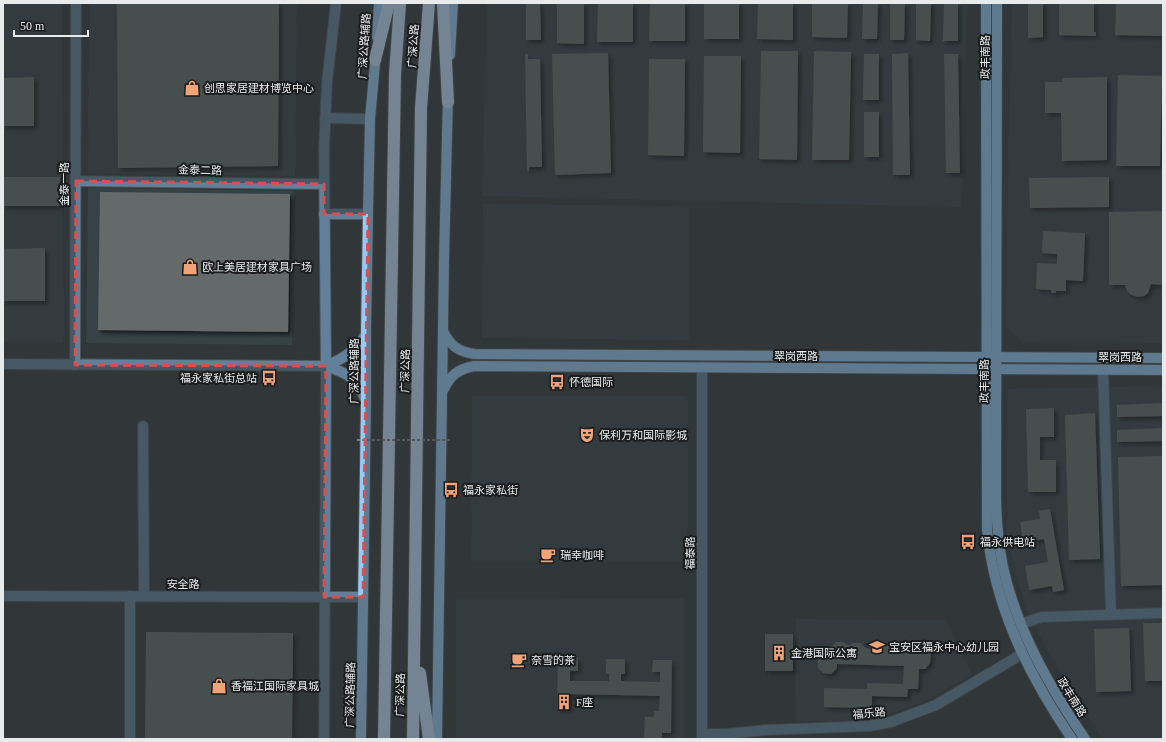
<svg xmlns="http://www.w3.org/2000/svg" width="1166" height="742" font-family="'Times New Roman','Noto Sans SC',serif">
<defs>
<filter id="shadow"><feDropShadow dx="3" dy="3" stdDeviation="2" flood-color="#0009"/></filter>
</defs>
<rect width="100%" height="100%" fill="#313638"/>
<g fill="#364246">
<path d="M3,3h59l1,339h-60z"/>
<path d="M90,3h207l-2,173 -207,-2z"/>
<path d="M487,3h480l-5,204 -480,-11z"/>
<path d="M1012,3h151v340l-140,-1 -18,-15z"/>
<path d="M88,188l206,3 -2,154 -206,-2z"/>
<path d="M483,204l206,2v134l-207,-2z"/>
<path d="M1163,386v353h-60l-26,-39 -26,-43 -26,-50 -18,-70v-148z"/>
<path d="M472,396h215v166l-216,-1z"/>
<path d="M685,598v141h-229v-140z"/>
<path d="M796,619l150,1 26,55 -51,28 -39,14 -20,4h-67z"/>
</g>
<g fill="#646a69" filter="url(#shadow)">
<path d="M117,3h162l-1,163 -160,2z"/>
<path d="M526,3h14l1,37h-15z"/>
<path d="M557,3h27v41l-27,-1z"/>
<path d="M598,3h35v39h-36z"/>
<path d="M650,3h35v38h-36z"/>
<rect x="704" y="3" width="35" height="36"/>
<path d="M758,3h35v37l-36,-1z"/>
<path d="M812,3h36l-1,35 -35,-1z"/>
<path d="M863,3h15l-1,36h-15z"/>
<path d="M890,3h15l-1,37h-14z"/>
<path d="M916,3h15l-1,38 -14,-1z"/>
<path d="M944,3h14v38h-15z"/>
<path d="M1028,3h15v34l-15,1z"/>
<path d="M1059,3h35v29h2v4l-37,-1z"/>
<path d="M1116,3h47v33l-48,-1z"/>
<path d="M761,51h37l-1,109 -38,-1z"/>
<path d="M814,51l37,1 -2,108h-37z"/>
<path d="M608,53l3,120 -56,2 -3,-121z"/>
<path d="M908,53l2,122h-17l-1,-121z"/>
<path d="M525,54h3v5h12l2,108h-13v4h-2z"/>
<path d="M864,54h15v46h-16z"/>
<path d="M944,54h14l2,119h-14z"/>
<path d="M704,56h37l-1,97 -37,-1z"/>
<path d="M649,59h36l-1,97 -36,-1z"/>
<path d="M1118,75l44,1 -2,90h-44z"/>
<path d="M34,77v49h-31v-48z"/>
<path d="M1107,77v83l-45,1 -1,-48h-16v-31h17v-4z"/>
<rect x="864" y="112" width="15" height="45"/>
<rect x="3" y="177" width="57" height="29"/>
<path d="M1109,177v30l-79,1 -1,-30z"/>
<path d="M100,192l190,2 -2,138 -190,-2z"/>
<path d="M1163,211v74l-12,-1 -3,9 -4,3 -7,1 -7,-3 -3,-3 -2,-6h-16v-73z"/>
<path d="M1043,231l42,2 -2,48 -17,-1v11h-10v2h-5v-3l-15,-1 1,-26 20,1v-10l-15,-1z"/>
<path d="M45,248v53h-42v-52z"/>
<path d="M1163,403v13l-46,1v-12z"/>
<path d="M1054,408v29h-14v23h16v32h-28l-2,-83z"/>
<path d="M1095,413l5,146 -31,1 -4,-145z"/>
<path d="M1163,428v13l-46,1v-12z"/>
<path d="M1163,456v129l-42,1 -3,-129z"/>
<path d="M1050,509l14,81 -11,2 -1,-6 -23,4 -4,-24 23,-4 -4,-23 -21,3 -3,-20 20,-3 -1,-8z"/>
<path d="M1143,623h20v58h-18z"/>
<path d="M1129,628l2,63 -35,1 -2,-63z"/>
<path d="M146,632l147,1 -1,106h-147z"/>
<rect x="765" y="634" width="28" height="37"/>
<path d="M836,642h8l2,2 4,1 2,-2h8l6,5 5,1 6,-6h8l2,2 14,-1 6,5 -1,4h2l8,-8h8l7,7 -1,11 -5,6h-6l-1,20h-10l-1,8 -35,-1v12l-48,-1v-19l43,1v-6l36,1 1,-18 -67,-2v4l-6,6 -8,-1 -5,-5v-8l6,-5h6v-7z"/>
<path d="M558,658h20v13h-8v10h39v-7h-3v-15h19v15h-4v7l39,1v-10h-8l1,-12h19l-1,73h-9v6h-18l1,-22h9v-6h5l1,-15 -90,-2 -1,15h-12z"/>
</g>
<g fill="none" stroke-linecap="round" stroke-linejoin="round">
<g stroke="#4e5355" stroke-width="12">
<g id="minor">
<path d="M325,118l45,1"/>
<path d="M76,181l248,3"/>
<path d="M324,214h44"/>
<path d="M3,364l323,2c22,7 32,13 40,35"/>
<path d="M75,365l1,-362"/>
<path d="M326,366c17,-7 32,-16 40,-32"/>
<path d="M1103,369l8,246"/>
<path d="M143,426l1,170"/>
<path d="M3,596l360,1"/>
<path d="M130,596v143"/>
<path d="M1021,624l21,-7 121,-4"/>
<path d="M702,734h23l41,-4 104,-4 21,-4 45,-17 86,-51"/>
<path d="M324,739l2,-373 -2,-217 3,-67 9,-79"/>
<path d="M702,739v-372"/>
</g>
</g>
<g stroke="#4e5355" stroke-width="12">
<g id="major">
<path d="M986,3l1,526c7,77 42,147 85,210"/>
<path d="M997,3l-1,488c0,26 2,51 7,76 14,63 46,119 82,172"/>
<path d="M377,37l2,-34"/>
<path d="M450,55l3,-52"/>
<path d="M443,331c8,15 14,20 31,23l689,4"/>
<path d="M444,389c6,-14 15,-20 30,-23l689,4"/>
<path d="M361,739l5,-337v-68l2,-120 2,-95 6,-66"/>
<path d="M437,739l7,-479 4,-165"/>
</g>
</g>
<g stroke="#4e5355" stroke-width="14">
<g id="highway">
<path d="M443,3l5,99"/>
<path d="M375,60l14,-57"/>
<path d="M420,673l9,66"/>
<path d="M384,739l11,-665 5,-71"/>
<path d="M413,739l8,-631 8,-105"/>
</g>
</g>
<use href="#minor" stroke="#62809c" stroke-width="10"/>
<use href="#major" stroke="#97c9f6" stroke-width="10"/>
<use href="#highway" stroke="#c6e3fe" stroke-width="12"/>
<path stroke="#7b8082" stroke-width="2" stroke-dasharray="3 2" stroke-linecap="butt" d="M357,440h93"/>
</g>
<path d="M0 0H1166V742H0ZM76,181l248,3v30h44l-5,383h-39l2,-231 -251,-1z" fill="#313638" fill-opacity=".55" fill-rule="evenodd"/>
<path fill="none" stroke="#d94f4f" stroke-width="3" stroke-dasharray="8 5" stroke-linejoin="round" d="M76,181l248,3v30h44l-5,383h-39l2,-231 -251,-1z"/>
<defs>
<g id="shop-bare" transform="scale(1.2)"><path d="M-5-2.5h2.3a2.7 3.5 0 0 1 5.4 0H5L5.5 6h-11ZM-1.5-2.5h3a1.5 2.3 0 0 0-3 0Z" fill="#efa377" stroke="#1b1d1e" stroke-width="2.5" paint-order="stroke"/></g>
<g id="bus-bare" transform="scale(1.2)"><path d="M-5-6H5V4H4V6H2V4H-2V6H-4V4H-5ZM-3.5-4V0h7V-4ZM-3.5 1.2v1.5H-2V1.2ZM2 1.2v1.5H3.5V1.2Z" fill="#efa377" stroke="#1b1d1e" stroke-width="2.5" paint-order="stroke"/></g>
<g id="theatre-bare" transform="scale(1.2)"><path d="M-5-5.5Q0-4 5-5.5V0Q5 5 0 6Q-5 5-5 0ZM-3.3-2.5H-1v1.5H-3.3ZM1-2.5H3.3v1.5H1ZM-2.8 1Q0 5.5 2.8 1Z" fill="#efa377" stroke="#1b1d1e" stroke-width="2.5" paint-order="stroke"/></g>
<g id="cafe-bare" transform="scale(1.2)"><path d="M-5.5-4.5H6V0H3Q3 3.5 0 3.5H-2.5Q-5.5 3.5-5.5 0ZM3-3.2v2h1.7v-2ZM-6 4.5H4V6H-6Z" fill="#efa377" stroke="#1b1d1e" stroke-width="2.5" paint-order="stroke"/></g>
<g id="school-bare" transform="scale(1.2)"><path d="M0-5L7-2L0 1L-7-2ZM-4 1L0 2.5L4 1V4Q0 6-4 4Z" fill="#efa377" stroke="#1b1d1e" stroke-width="2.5" paint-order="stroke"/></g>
<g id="building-bare" transform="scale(1.2)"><path d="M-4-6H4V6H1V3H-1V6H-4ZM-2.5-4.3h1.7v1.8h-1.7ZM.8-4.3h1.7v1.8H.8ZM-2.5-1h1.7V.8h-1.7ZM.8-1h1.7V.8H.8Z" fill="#efa377" stroke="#1b1d1e" stroke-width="2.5" paint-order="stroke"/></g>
</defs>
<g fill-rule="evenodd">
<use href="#shop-bare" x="192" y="88"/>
<use href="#shop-bare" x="190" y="267"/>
<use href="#bus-bare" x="269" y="378"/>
<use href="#bus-bare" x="557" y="382"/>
<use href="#theatre-bare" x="587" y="435"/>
<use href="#bus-bare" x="451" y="490"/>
<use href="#bus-bare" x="968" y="542"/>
<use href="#cafe-bare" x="548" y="555"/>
<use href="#school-bare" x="877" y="647"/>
<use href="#building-bare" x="779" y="653"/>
<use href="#cafe-bare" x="519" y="660"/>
<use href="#shop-bare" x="219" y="686"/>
<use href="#building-bare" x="564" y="702"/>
</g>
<g text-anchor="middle" stroke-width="4" stroke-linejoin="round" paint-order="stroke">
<g font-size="11" fill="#e7ebec" stroke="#1b1d1e">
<text transform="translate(364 46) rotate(-86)" y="4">广深公路辅路</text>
<text transform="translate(413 46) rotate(-86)" y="4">广深公路</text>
<text transform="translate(985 57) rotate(-90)" y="4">政丰南路</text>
<text transform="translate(200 170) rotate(1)" y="4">金泰二路</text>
<text transform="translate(64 184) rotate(-90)" y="4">金泰一路</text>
<text x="796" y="360">翠岗西路</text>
<text x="1120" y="361">翠岗西路</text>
<text transform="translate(354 371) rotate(-90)" y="4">广深公路辅路</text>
<text transform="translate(405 371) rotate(-89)" y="4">广深公路</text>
<text transform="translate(984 381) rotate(-90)" y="4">政丰南路</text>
<text transform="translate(690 553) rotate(-90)" y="4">福泰路</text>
<text x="183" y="588">安全路</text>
<text transform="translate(350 695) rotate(-89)" y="4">广深公路辅路</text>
<text transform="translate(400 695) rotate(-89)" y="4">广深公路</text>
<text transform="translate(1072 697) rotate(58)" y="4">政丰南路</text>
<text transform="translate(869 713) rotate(-6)" y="4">福乐路</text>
</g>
<g font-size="11" fill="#e7ebec" stroke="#1b1d1e" text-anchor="start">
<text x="204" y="92">创思家居建材博览中心</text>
<text x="202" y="271">欧上美居建材家具广场</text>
<text x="257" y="382" text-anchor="end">福永家私街总站</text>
<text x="569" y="386">怀德国际</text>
<text x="599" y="439">保利万和国际影城</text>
<text x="463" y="494">福永家私街</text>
<text x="980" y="546">福永供电站</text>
<text x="560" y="559">瑞幸咖啡</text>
<text x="889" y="651">宝安区福永中心幼儿园</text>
<text x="791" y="657">金港国际公寓</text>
<text x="531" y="664">奈雪的茶</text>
<text x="231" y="690">香福江国际家具城</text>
<text x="576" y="706">F座</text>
</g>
</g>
<rect width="1166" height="742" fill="none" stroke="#e7ebec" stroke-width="8"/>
<path d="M14 30v6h74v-6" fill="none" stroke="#e7ebec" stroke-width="2"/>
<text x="20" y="30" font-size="12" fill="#e7ebec" stroke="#1b1d1e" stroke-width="3" paint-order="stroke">50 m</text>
</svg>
